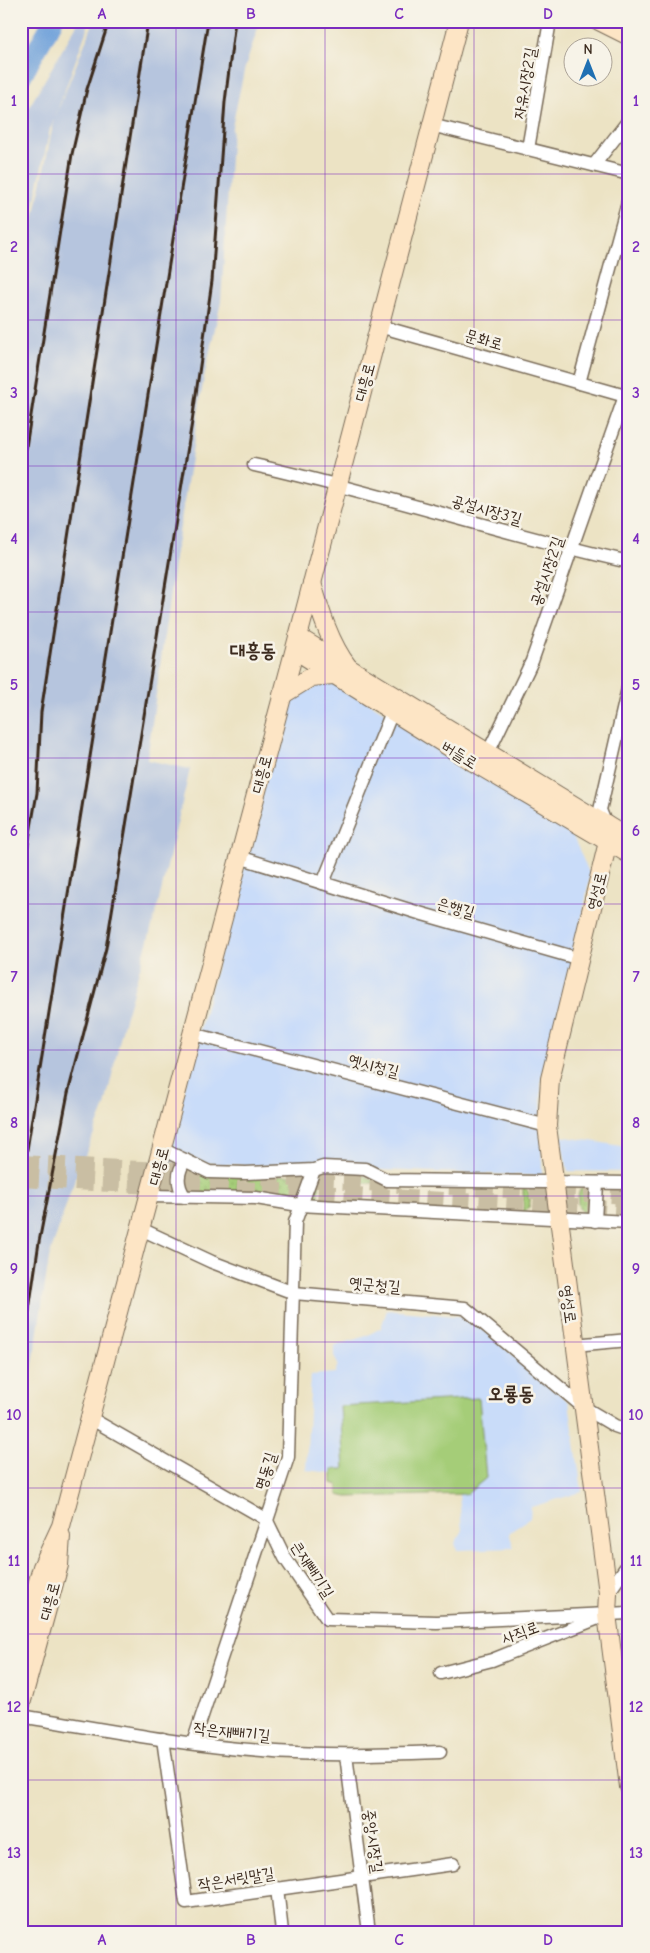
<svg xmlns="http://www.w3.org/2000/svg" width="650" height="1953" font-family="'Comic Neue','Poor Story',sans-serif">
<defs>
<pattern id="grass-dots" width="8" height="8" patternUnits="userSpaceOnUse" patternTransform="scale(1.25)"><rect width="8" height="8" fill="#a5cd78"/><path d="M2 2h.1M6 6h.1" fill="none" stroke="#8fb067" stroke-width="1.8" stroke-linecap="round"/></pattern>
</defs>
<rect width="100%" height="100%" fill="#f7f3e8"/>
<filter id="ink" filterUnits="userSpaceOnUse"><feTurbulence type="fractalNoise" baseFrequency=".02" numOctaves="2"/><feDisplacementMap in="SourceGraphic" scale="10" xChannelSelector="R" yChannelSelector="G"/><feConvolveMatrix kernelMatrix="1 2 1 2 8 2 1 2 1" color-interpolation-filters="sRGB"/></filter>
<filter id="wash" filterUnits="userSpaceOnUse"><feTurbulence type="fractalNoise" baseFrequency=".0096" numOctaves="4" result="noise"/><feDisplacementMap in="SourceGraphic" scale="20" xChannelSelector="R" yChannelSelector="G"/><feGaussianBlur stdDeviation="1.12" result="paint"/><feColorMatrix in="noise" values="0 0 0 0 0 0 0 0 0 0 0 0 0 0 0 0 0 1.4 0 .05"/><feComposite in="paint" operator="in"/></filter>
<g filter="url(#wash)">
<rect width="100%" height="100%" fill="#ece3c4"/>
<g fill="#c9dcf9">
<path d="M331,679l237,146 22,50 -14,76 -35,128 1,97 -377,-14 121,-458 8,-12 16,-2z"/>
<path d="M560,1136l67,11 2,-2v27l-61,-1z"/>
<path d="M387,1310l79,7 18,13 85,72 13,90 -51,15 -1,11 -21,15 5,15 -57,2 -2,-7 7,-11 -3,-38 -112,3 -9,-2v-10l-6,-2v-10l-26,-3 5,-95 24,-2 3,-9 -4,-7v-11l32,-10 15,-8z"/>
</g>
<path fill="#b6c5de" d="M79,21h11l-35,96 39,-96h166l-16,50 -12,56 -11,175 -17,75 -30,187 -27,196 43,9 -33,140 -34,117 -18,80 -34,84 -22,68 -28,185v-1160l33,-163 -4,9 -29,136v-144z"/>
<g fill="url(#grass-dots)" stroke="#707c4b">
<path d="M185,1165l56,11v4h-3v15h-49l-8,-18z"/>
<path d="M320,1172l-1,30 -5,-1 -4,-5z"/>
<path d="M357,1173l24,10h-24z"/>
<path d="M301,1175l-7,23 -40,-3 -1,-8h-5v-11z"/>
<path d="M523,1186c8,6 8,13 6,22l-6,5z"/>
<path d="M586,1186h2l-1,30c-10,-6 -11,-16 -7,-26z"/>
</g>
<path fill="#a5cd78" stroke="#707c4b" d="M479,1398l7,80 -19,16 -120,3 -9,-2v-10l-6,-2v-14h12l-4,-63z"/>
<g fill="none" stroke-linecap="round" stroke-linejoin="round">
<path stroke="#6fa1da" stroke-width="20" d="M21,77l32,-56"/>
</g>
</g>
<g filter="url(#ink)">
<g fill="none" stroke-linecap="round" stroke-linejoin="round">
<g stroke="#c9bea3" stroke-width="18" stroke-dasharray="18 9" stroke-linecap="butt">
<path d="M21,1164l198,10"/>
<path d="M262,1176l139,8"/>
<path d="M21,1178l608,33"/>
<path d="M449,1186l180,9"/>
</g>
<g stroke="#796b58" stroke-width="15">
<g id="street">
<path d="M431,125l198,49"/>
<path d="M528,149l22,-128"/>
<path d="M594,165l35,-45"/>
<path d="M379,326l250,71"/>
<path d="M579,383l50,-185"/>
<path d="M254,465c126,28 249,69 375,97"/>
<path d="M488,753l44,-92 93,-265"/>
<path d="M606,825l-6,-15 29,-126"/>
<path d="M239,857l180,56 161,46"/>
<path d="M323,883l69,-171"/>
<path d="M193,1034l354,92"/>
<path d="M162,1149l47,23 37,1 68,-3 9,-3 42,2 22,11 242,3"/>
<path d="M150,1196l106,2 43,7 330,17"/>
<path d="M185,1197c-9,-13 -8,-24 0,-37"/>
<path d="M595,1221l2,-38"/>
<path d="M141,1229l71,33 82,31 171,15 118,99 32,19 14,5"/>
<path d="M574,1345l55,-5"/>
<path d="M90,1418l176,101 19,39 42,61 110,3 192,-9"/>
<path d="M608,1593l21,-30"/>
<path d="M441,1673l51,-13 109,-43"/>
<path d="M21,1716c80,13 160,29 241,35 59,5 119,3 178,1"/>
<path d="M163,1739l23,163 267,-38"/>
<path d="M193,1743l95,-286 7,-235 19,-52"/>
<path d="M346,1755l23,177"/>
<path d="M277,1888l5,44"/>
</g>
</g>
<g stroke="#796b58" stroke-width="20">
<g id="secondary">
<path d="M599,21l30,15"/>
<path d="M312,583c8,28 18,61 36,84"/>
<path d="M298,637l331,202"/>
<path d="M295,650l178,112 156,92"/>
<path d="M282,695l29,-18 22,-2"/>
<path d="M606,825l2,17 -58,237 -3,47 61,467 -1,21 22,173"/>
<path d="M21,1643l21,-76 19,-41 237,-889 161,-616"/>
<path d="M21,1704l38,-139 2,-29"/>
</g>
</g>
<use href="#street" stroke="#fff" stroke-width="12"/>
<use href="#secondary" stroke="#fde5c5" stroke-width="18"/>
<g stroke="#3b2a1e" stroke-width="3">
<path d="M21,479l51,-325 15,-65 22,-68"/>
<path d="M21,884l16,-91 4,-81 107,-691"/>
<path d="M21,1187l187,-1166"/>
<path d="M21,1364l18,-122 29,-149 38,-145 86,-526 20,-141 13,-179 10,-81"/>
</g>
</g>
</g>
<path fill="none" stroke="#7b2cbf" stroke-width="1" stroke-opacity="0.55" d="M176,21v1911M325,21v1911M474,21v1911M21,174h608M21,320h608M21,466h608M21,612h608M21,758h608M21,904h608M21,1050h608M21,1196h608M21,1342h608M21,1488h608M21,1634h608M21,1780h608"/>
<g text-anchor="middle" stroke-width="5" stroke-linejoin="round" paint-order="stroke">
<g font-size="16" fill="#3b2a1e" stroke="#f7f3e8">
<text transform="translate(524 83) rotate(-80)" y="6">자유시장2길</text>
<text transform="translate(484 339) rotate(16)" y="6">문화로</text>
<text transform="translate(364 382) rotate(-75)" y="6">대흥로</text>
<text transform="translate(487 509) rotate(16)" y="6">공설시장3길</text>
<text transform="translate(546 571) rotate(-71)" y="6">공설시장2길</text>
<text transform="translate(460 754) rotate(32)" y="6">버들로</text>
<text transform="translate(261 774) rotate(-75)" y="6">대흥로</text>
<text transform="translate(596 891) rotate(-76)" y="6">영성로</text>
<text transform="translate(456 907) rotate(16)" y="6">은행길</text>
<text transform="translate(374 1065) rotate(14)" y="6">옛시청길</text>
<text transform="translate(158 1166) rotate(-75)" y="6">대흥로</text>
<text transform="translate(375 1284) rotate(5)" y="6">옛군청길</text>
<text transform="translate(569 1304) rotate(82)" y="6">영성로</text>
<text transform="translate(265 1471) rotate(-73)" y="6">명동길</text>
<text transform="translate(313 1569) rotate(57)" y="6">큰재빼기길</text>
<text transform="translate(49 1601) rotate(-75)" y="6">대흥로</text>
<text transform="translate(520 1632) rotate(-20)" y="6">사직로</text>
<text transform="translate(232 1731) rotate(6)" y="6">작은재빼기길</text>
<text transform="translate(374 1841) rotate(82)" y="6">중앙시장길</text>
<text transform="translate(236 1878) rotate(-9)" y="6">작은서릿말길</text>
</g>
<g font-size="19" font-weight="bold" fill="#3b2a1e" stroke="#f7f3e8">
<text x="253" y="657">대흥동</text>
<text x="511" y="1400">오룡동</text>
</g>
</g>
<rect width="650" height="1953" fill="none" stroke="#f7f3e8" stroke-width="55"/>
<g transform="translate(588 62)"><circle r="24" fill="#f7f3e8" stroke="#aca397"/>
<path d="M0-4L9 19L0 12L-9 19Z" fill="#1f6fb2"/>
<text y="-8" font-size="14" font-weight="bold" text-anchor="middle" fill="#3b2a1e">N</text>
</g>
<rect x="28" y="28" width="594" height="1898" fill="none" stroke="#7b2cbf" stroke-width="2"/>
<g font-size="16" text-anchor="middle" font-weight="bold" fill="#7b2cbf">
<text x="102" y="19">A</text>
<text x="251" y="19">B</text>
<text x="399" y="19">C</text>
<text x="548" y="19">D</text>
<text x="14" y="106">1</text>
<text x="636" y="106">1</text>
<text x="14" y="252">2</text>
<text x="636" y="252">2</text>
<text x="14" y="398">3</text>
<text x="636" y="398">3</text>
<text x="14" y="544">4</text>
<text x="636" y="544">4</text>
<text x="14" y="690">5</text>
<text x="636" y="690">5</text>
<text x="14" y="836">6</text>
<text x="636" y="836">6</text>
<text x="14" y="982">7</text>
<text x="636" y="982">7</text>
<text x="14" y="1128">8</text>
<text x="636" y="1128">8</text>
<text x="14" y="1274">9</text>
<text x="636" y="1274">9</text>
<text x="14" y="1420">10</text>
<text x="636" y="1420">10</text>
<text x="14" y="1566">11</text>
<text x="636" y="1566">11</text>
<text x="14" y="1712">12</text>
<text x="636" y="1712">12</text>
<text x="14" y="1858">13</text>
<text x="636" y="1858">13</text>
<text x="102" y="1945">A</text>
<text x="251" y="1945">B</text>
<text x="399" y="1945">C</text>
<text x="548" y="1945">D</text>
</g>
</svg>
